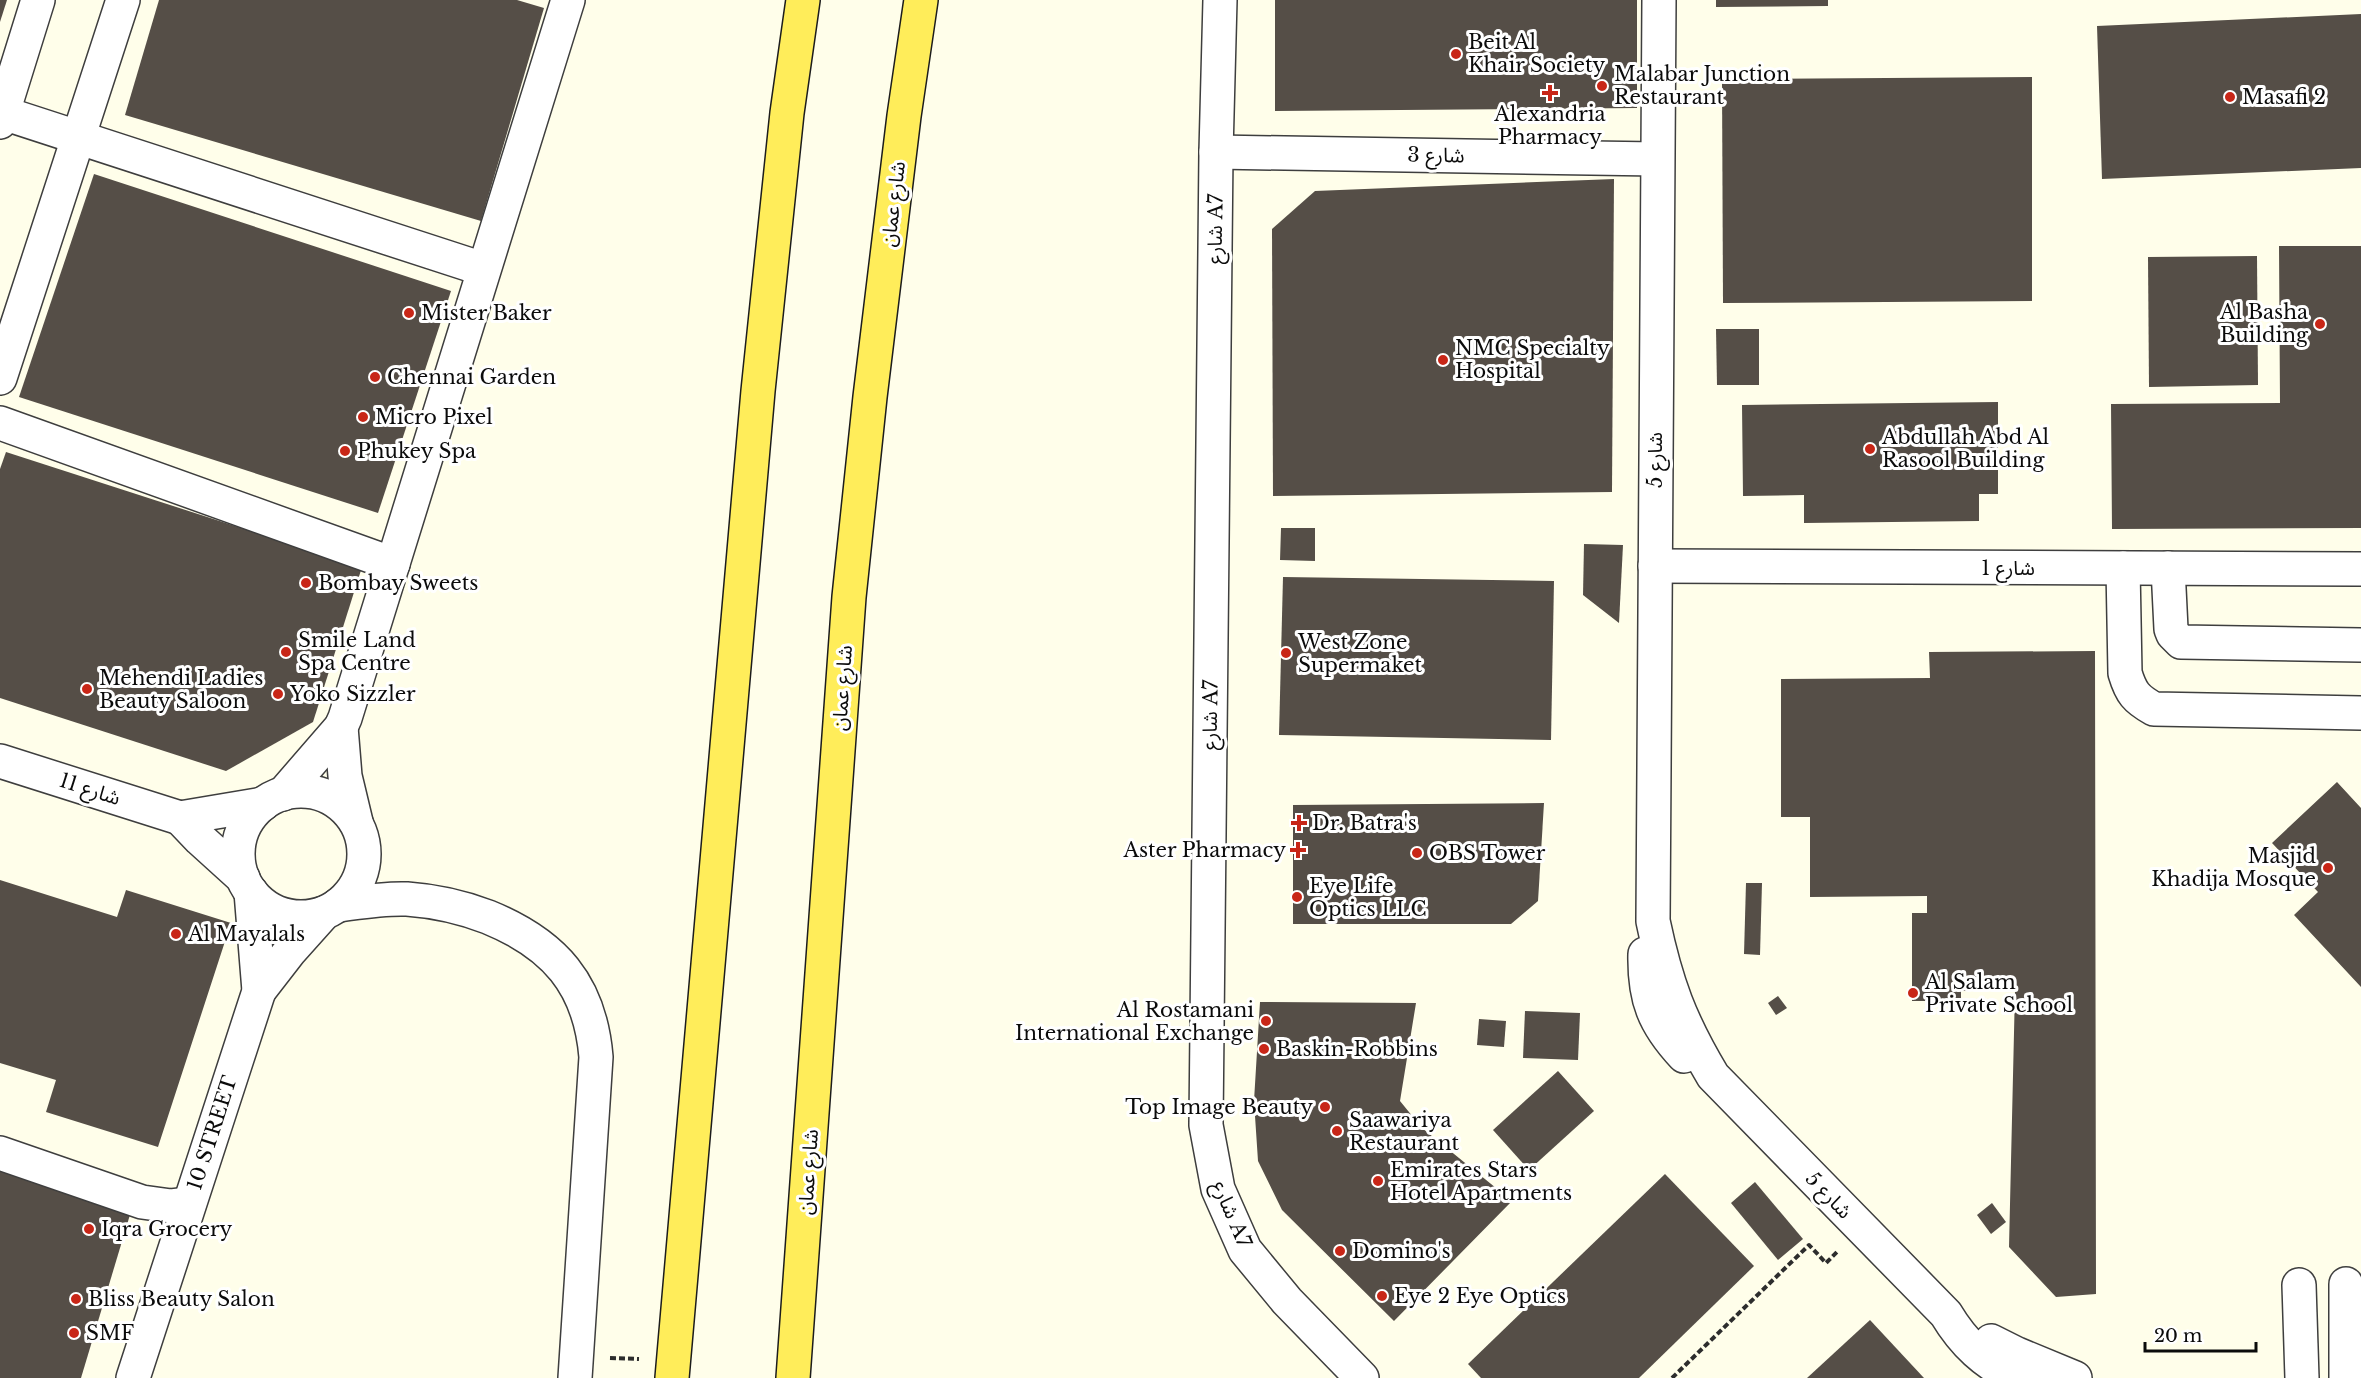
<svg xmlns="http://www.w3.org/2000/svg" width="2361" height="1378" font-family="'Libre Baskerville','Noto Sans Arabic',serif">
<rect width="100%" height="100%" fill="#fffeea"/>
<g fill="#554e47">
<path d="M0,0h7l-7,22z"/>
<path d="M159,0h358l27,8 -63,213 -356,-106z"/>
<path d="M1275,0h362v108l-362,3z"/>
<path d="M1716,0h112v6l-112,1z"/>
<path d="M2361,14v154l-259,11 -5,-153z"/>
<path d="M2032,77v224l-309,2 -1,-224z"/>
<path d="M94,174l357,117 -73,222 -359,-116z"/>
<path d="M1614,179l-2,313 -339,4 -1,-267 43,-38z"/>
<path d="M2279,246h82v282l-249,1 -1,-125 169,-1z"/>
<path d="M2257,256l1,129 -109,2 -1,-130z"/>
<path d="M1716,329h43v56h-42z"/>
<path d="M1998,402v92h-19v27l-175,2v-28l-61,1 -1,-91z"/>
<path d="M6,452l356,115 -49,155 -87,49 -226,-73v-229z"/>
<path d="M1281,528h34v33l-35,-1z"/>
<path d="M1584,544l39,1 -4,78 -36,-28z"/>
<path d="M1283,577l271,4 -3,159 -272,-5z"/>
<path d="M2095,651l1,643 -40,3 -47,-50 6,-257 -54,1v10h-49v-88h15v-17l-117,1v-80h-29v-138l149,-1 -1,-26z"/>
<path d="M2337,782l24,26v179l-67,-72 24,-23 -46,-49z"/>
<path d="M1544,803l-6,98 -27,23h-218v-119z"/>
<path d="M0,880l117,37 9,-27 105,33 -73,224 -112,-35 10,-32 -56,-17z"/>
<path d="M1746,883h16l-2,72 -16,-1z"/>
<path d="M1778,996l9,12 -11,7 -8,-12z"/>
<path d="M1260,1002l156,1 -16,98 22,27 90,73 -118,120 -112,-111 -24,-49 -4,-60z"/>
<path d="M1525,1011l55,2 -2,47 -55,-2z"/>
<path d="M1479,1019l27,2 -2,26 -27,-2z"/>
<path d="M1558,1071l36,40 -65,59 -36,-40z"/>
<path d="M0,1171l132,37 -51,170h-81z"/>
<path d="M1665,1174l89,92 -115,112h-158l-13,-14z"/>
<path d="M1755,1182l48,57 -25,21 -47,-57z"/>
<path d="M1992,1203l14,19 -15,12 -14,-19z"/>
<path d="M1870,1320l54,58h-117z"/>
</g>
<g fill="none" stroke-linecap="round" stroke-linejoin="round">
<g stroke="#3e3e3e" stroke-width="36">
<g id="minor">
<path d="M1220,0l-4,152 -10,973 12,64 27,61 42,51 75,77"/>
<path d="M1659,0l-6,921c13,62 27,100 60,155l233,238c18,30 39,49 70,64"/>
<path d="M0,112l483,157"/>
<path d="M0,122l38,-122"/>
<path d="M1216,152l441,7"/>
<path d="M0,378l123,-378"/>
<path d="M0,423l393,141"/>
<path d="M1655,566l706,3"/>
<path d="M2123,568l2,105c6,20 11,26 29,36l207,4"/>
<path d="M2168,568l3,61 2,5 8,8 180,3"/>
<path d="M341,727l4,49 11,46"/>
<path d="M0,761l180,57"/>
<circle cx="301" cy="854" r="63"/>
<path d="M283,794l58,-67 4,-9 223,-718"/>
<path d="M180,818l20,21 43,39"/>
<path d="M180,818l83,-14"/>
<path d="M338,905c23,-3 46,-7 69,-6 28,2 55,8 81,18 66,27 102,67 108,140l-21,321"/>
<path d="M1645,954c-1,45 9,70 39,102"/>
<path d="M259,991l31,-40 34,-38"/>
<path d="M0,1153l142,49 29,4 18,-2"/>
<path d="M2299,1285l3,93"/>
<path d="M1991,1341l26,13 58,24"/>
<path d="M133,1378l126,-387 -8,-99"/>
<path d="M2346,1378v-94"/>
</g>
</g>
<g stroke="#1c1c1c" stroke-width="36">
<g id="major">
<path d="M672,1378l86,-987 29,-278 16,-113"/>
<path d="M793,1378l56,-781 21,-200 34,-281 17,-116"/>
</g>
</g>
<g stroke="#2d2d2d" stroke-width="4" stroke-dasharray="6 3" stroke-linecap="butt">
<path d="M610,1358l29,1"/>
<path d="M1672,1378l137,-133 17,18 11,-11"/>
</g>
<use href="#minor" stroke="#fff" stroke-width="33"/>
<use href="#major" stroke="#ffed5a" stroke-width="33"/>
</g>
<g fill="#c82617" stroke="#fff" stroke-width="2">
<circle cx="1456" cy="54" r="6"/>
<circle cx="1602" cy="86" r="6"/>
<path d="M1547 84h6v6h6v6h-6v6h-6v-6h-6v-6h6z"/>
<circle cx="2230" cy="97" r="6"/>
<circle cx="409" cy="313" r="6"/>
<circle cx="2320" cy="324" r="6"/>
<circle cx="1443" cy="360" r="6"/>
<circle cx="375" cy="377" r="6"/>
<circle cx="363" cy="417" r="6"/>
<circle cx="1870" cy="449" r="6"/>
<circle cx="345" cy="451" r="6"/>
<circle cx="306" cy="583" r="6"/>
<circle cx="286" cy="652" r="6"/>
<circle cx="1286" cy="653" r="6"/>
<circle cx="87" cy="689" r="6"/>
<circle cx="278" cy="694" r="6"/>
<path d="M1296 814h6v6h6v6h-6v6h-6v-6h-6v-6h6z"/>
<path d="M1295 841h6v6h6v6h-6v6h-6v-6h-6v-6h6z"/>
<circle cx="1417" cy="853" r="6"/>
<circle cx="2328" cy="868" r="6"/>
<circle cx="1297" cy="897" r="6"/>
<circle cx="176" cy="934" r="6"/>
<circle cx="1913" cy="993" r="6"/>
<circle cx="1266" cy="1021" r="6"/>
<circle cx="1264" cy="1049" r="6"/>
<circle cx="1325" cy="1107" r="6"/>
<circle cx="1337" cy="1131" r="6"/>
<circle cx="1378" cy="1181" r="6"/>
<circle cx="89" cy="1229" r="6"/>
<circle cx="1340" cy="1251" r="6"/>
<circle cx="1382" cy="1296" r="6"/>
<circle cx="76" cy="1299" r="6"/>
<circle cx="74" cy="1333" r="6"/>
</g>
<g text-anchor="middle" stroke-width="6" stroke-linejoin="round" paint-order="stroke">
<g font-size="20" fill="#0b0b0b" stroke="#fff" text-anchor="start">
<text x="1468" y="49">Beit Al<tspan x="1468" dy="23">Khair Society</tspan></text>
<text x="1614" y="81">Malabar Junction<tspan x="1614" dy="23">Restaurant</tspan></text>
<text x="2242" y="104">Masafi 2</text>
<text x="1550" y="121" text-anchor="middle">Alexandria<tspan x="1550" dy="23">Pharmacy</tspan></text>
<text x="2308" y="319" text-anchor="end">Al Basha<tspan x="2308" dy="23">Building</tspan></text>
<text x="421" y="320">Mister Baker</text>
<text x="1455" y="355">NMC Specialty<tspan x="1455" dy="23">Hospital</tspan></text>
<text x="387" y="384">Chennai Garden</text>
<text x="375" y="424">Micro Pixel</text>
<text x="1882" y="444">Abdullah Abd Al<tspan x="1882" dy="23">Rasool Building</tspan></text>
<text x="357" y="458">Phukey Spa</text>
<text x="318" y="590">Bombay Sweets</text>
<text x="298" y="647">Smile Land<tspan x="298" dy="23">Spa Centre</tspan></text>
<text x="1298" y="649">West Zone<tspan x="1298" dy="23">Supermaket</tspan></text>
<text x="99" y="685">Mehendi Ladies<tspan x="99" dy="23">Beauty Saloon</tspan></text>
<text x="290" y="701">Yoko Sizzler</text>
<text x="1312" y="830">Dr. Batra's</text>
<text x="1286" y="857" text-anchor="end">Aster Pharmacy</text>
<text x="1429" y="860">OBS Tower</text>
<text x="2316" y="863" text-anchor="end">Masjid<tspan x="2316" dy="23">Khadija Mosque</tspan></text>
<text x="1309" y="893">Eye Life<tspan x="1309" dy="23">Optics LLC</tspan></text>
<text x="188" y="941">Al Mayalals</text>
<text x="1925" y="989">Al Salam<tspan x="1925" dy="23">Private School</tspan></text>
<text x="1254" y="1017" text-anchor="end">Al Rostamani<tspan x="1254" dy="23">International Exchange</tspan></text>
<text x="1276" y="1056">Baskin-Robbins</text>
<text x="1313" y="1114" text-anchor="end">Top Image Beauty</text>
<text x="1349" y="1127">Saawariya<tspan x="1349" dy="23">Restaurant</tspan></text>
<text x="1390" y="1177">Emirates Stars<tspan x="1390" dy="23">Hotel Apartments</tspan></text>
<text x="101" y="1236">Iqra Grocery</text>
<text x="1352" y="1258">Domino's</text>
<text x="1394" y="1303">Eye 2 Eye Optics</text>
<text x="88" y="1306">Bliss Beauty Salon</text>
<text x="86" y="1340">SMF</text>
</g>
<g font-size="20" fill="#0b0b0b" stroke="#fff">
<text transform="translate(1436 155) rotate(1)" y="7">شارع 3</text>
<text transform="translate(893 204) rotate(-83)" y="7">شارع عمان</text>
<text transform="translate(1215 229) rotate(-89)" y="7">شارع A7</text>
<text transform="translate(1655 460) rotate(-90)" y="7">شارع 5</text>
<text x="2008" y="575">شارع 1</text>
<text transform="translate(842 688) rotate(-86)" y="7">شارع عمان</text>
<text transform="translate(1210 715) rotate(-89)" y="7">شارع A7</text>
<text transform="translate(90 789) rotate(18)" y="7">11 شارع</text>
<text transform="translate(212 1133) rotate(-72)" y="7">10 STREET</text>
<text transform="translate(808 1172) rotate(-86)" y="7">شارع عمان</text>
<text transform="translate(1829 1195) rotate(46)" y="7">شارع 5</text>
<text transform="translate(1232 1214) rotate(67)" y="7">شارع A7</text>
</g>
</g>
<path d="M2145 1342v9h111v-9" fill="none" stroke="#0b0b0b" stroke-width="3"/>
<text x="2154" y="1342" font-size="18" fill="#0b0b0b" stroke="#ffffff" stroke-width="4.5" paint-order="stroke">20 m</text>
</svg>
